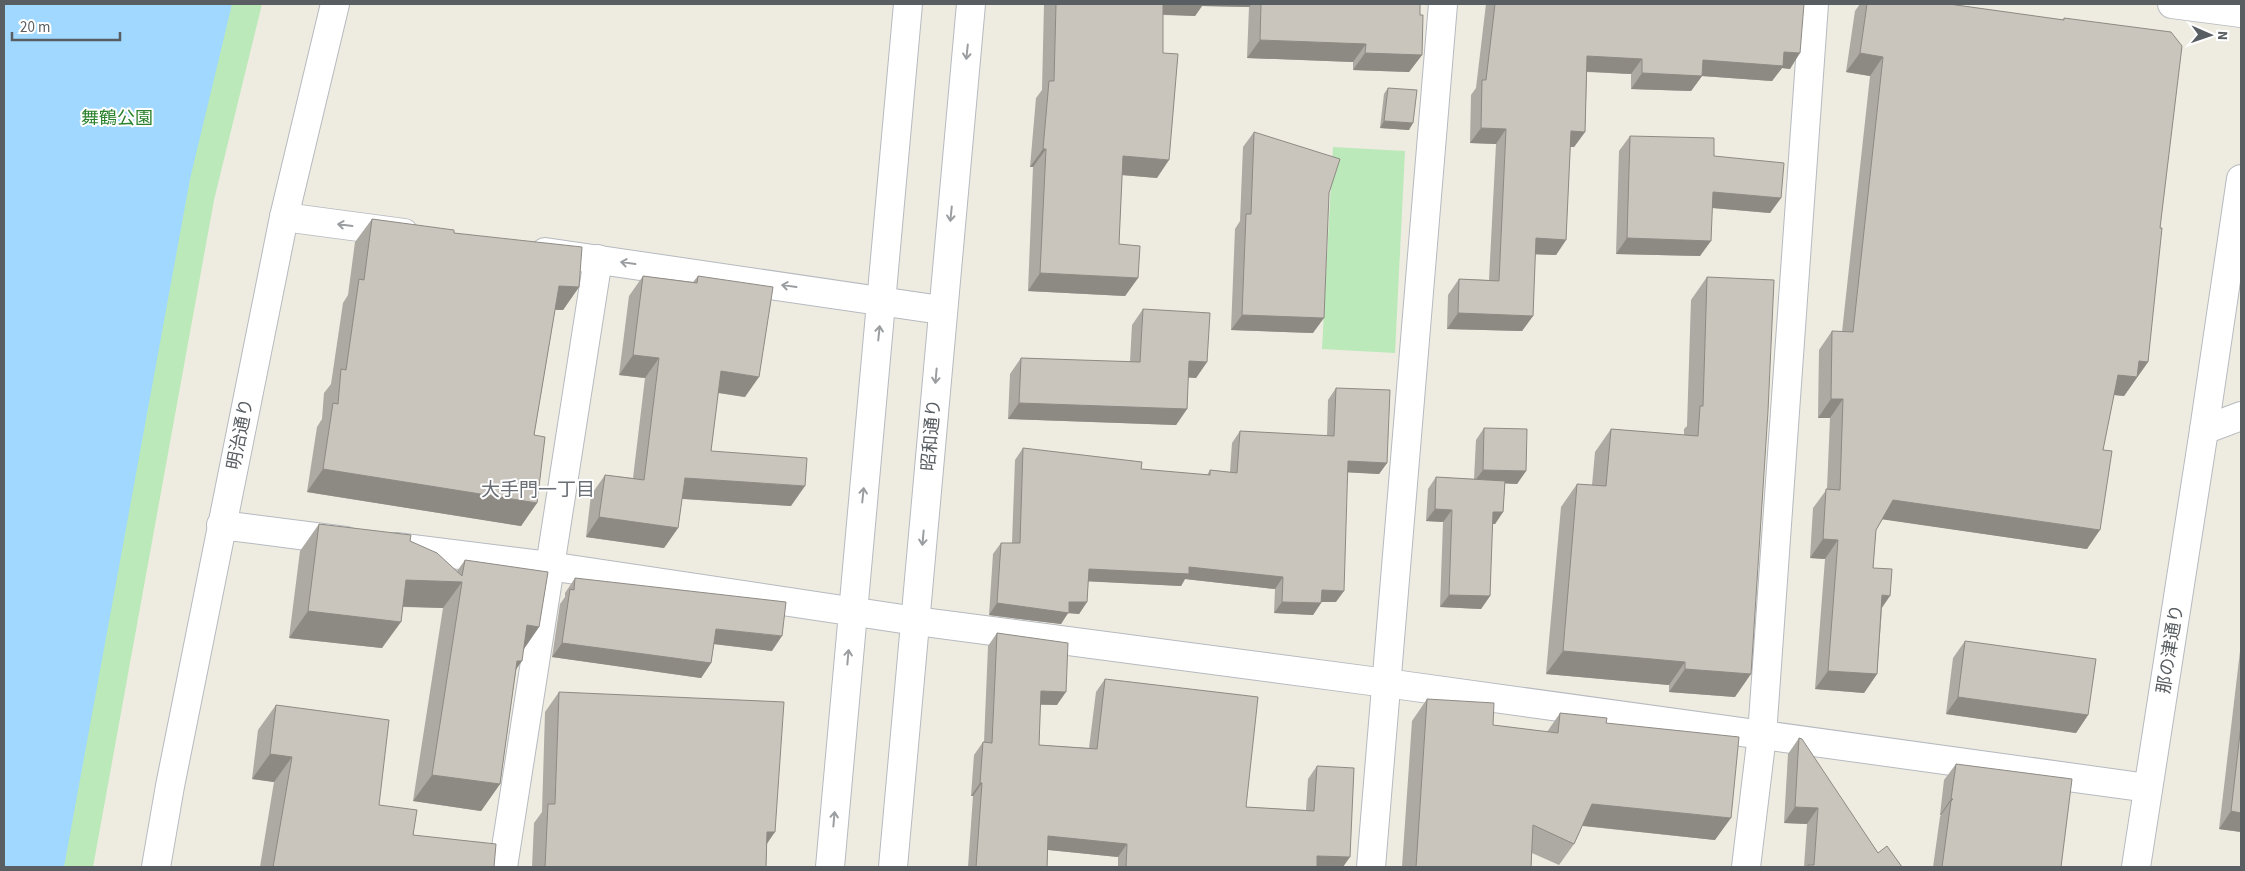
<svg xmlns="http://www.w3.org/2000/svg" width="2245" height="871" font-family="'Source Sans 3','Noto Sans JP',sans-serif">
<rect width="100%" height="100%" fill="#eeebe0"/>
<g fill="#bbe9ba">
<path d="M4,4h258l-48,196 -121,667h-89z"/>
<path d="M1333,147l72,4 -10,202 -73,-4z"/>
</g>
<path fill="#a0d8ff" d="M4,4h228l-42,175 -126,688h-60z"/>
<g fill="none" stroke-linecap="round" stroke-linejoin="round">
<g stroke="#b6babf" stroke-width="30">
<g id="minor">
<path d="M2172,4l69,9"/>
<path d="M284,217l120,16"/>
<path d="M545,252l396,58"/>
<path d="M2204,430l37,-14"/>
<path d="M221,525l125,16"/>
<path d="M396,547l153,19 367,55 470,62 762,105"/>
<path d="M156,867l14,-81 114,-569 51,-213"/>
<path d="M503,867l95,-608"/>
<path d="M830,867l78,-863"/>
<path d="M893,867c27,-288 50,-576 78,-863"/>
<path d="M1371,867l72,-863"/>
<path d="M1746,867l16,-132 52,-731"/>
<path d="M2136,867l68,-437 37,-251"/>
</g>
</g>
<use href="#minor" stroke="#fff" stroke-width="28"/>
</g>
<g fill="#ada9a3">
<path d="M1044,4h376v11l2,40 -13,17 -56,-2v-8l-106,-4 2,-51 -47,-1 -7,10 -32,-1 -6,163 -35,-3 -3,69 19,34 -13,18 -97,-5 5,-124h-3l6,-69 6,-8z"/>
<path d="M1486,4h318l-14,65 -8,-1 -10,13 -70,-5 -11,15 -60,-2v-15l-44,-2 -2,60 -11,15h-4l-4,93 -10,15 -21,-1 -2,62 -11,15 -75,-2 1,-34 11,-16 30,1 7,-136 -26,-1 1,-48 5,-7z"/>
<path d="M1860,4h89l114,16 1,-2 96,210 -12,134 -24,34 -10,-1 -11,55 -16,99 -204,-30 -7,11 -3,38 9,41 -5,65 -13,19 -49,-4 10,-130 -15,-1 3,-50 14,-19 3,-71h-12l1,-68 13,-19 10,1 28,-256 -24,-4 9,-61z"/>
<path d="M1388,88l21,42 -29,-2 4,-34z"/>
<path d="M1254,132l75,61 -16,140 -82,-3 4,-101 5,-8 3,-74z"/>
<path d="M1630,136l84,20 67,42 -11,15 -58,-5 -12,48 -84,-2 3,-103z"/>
<path d="M372,219l82,14 125,54 -16,23h-8l-21,125 3,68 -16,23 -214,-34 10,-65 5,-8 2,-26 7,-9 12,-81 5,-8 7,-53z"/>
<path d="M643,276l50,6 5,-6 47,121 -27,-4 -7,58 80,55 -109,-7 -4,29 -14,20 -78,-11 5,-42 14,-20 28,3 12,-100 -26,-3 10,-79z"/>
<path d="M1707,277l28,420 -66,-5v-7l-123,-11 15,-167 16,-23 15,1 3,-33 16,-23 73,6v-6l3,-3 4,-126z"/>
<path d="M1143,309l64,53 -11,16 -8,-1 -1,32 -11,16 -168,-6 2,-45 11,-16 109,4 2,-37z"/>
<path d="M1336,388l51,75 -8,11 -31,-2 -12,130h-15v1l-8,12 -39,-2 1,-24 -90,-10 -4,7 -93,-5 -1,21 -8,12 -11,-1 -7,11 -72,-9 4,-61 8,-11h11l3,-83 8,-12 118,21 66,6 3,-5 20,2 2,-29 8,-12 87,5 1,-36z"/>
<path d="M1484,428l42,43 -9,13 -12,-1 -2,29 -8,12h-3l-2,72 -9,13 -41,-2 3,-85 -17,-1 2,-32 8,-12 38,2 2,-39z"/>
<path d="M319,524l91,17 47,30 8,-11 74,67 -15,22 -8,21 -16,114 -19,27 -68,-10 30,-193 -40,-1 -21,41 -93,-10 11,-87z"/>
<path d="M575,578l197,73 -58,-7 -3,19 -10,15 -149,-21 8,-53 5,-7v-4z"/>
<path d="M997,633l60,72h-17l-1,40 50,3 7,-56 9,-13 141,128 60,3 2,-31 9,-13 26,101h-225v-10l-70,-7 -1,17h-79l5,-71h-2l3,-41 9,-13h1l4,-96z"/>
<path d="M1965,641l123,74 -12,18 -130,-19 7,-56z"/>
<path d="M2241,643v189l-22,-3z"/>
<path d="M559,692l208,152 -1,23h-234l2,-44 8,-11 3,-100z"/>
<path d="M1427,699l66,26 54,7 13,-19 46,10 109,117 -133,-14 -8,18 -15,21 -27,-12 -1,14h-129l10,-146z"/>
<path d="M276,705l103,100 34,30 81,32h-234l14,-85 -22,-3 6,-49z"/>
<path d="M1799,738l79,115 24,14h-98l3,-43 -23,-1 4,-69z"/>
<path d="M1956,764l105,103h-128l7,-50 1,-2h-1l4,-35z"/>
</g>
<g fill="#8d8a84">
<path d="M1158,4h94l-3,3 -47,-1 -7,10 -44,-2z"/>
<path d="M1260,40l106,4 -13,18 -106,-4z"/>
<path d="M1784,52l16,1 -10,16 -8,-1 -10,13 -70,-5 -11,15 -60,-2 11,-16 61,-13z"/>
<path d="M1365,53l57,2 -13,17 -56,-2z"/>
<path d="M1860,53l23,4 -13,19 -24,-4z"/>
<path d="M1587,56l55,3 -11,15 -55,-3z"/>
<path d="M1384,121l29,2 -4,7 -29,-2z"/>
<path d="M1481,128l25,1 -10,15 -26,-1z"/>
<path d="M1571,131l14,1 -11,15h-14z"/>
<path d="M1043,149h3l-13,18h-3z"/>
<path d="M1123,156l46,4 -12,18 -47,-4z"/>
<path d="M1713,192l68,6 -11,15 -68,-6z"/>
<path d="M1536,238l30,2 -10,15 -31,-1z"/>
<path d="M1627,238l84,3 -11,15 -84,-2z"/>
<path d="M1040,273l98,5 -13,18 -97,-5z"/>
<path d="M559,286l20,1 -16,23 -20,-1z"/>
<path d="M1458,313l75,3 -11,15 -75,-2z"/>
<path d="M1242,315l82,3 -11,15 -82,-3z"/>
<path d="M633,355l26,3 -14,20 -26,-3z"/>
<path d="M1189,361l18,1 -11,16 -18,-1z"/>
<path d="M2139,361l9,1 -24,34 -19,-2 13,-19z"/>
<path d="M721,371l38,6 -14,20 -38,-6z"/>
<path d="M1831,399h12l-13,19h-12z"/>
<path d="M1019,403l168,6 -11,16 -168,-6z"/>
<path d="M1348,461l39,2 -8,11 -39,-2z"/>
<path d="M323,469l214,34 -16,23 -214,-34z"/>
<path d="M1483,470l43,1 -9,13 -43,-2z"/>
<path d="M685,478l120,8 -14,20 -120,-8z"/>
<path d="M1893,500l207,30 -13,19 -207,-30z"/>
<path d="M1435,509l17,1 -9,12 -17,-1z"/>
<path d="M1493,512h10l-8,12h-11z"/>
<path d="M599,517l79,11 -14,20 -78,-11z"/>
<path d="M1823,539l15,1 -13,19 -15,-1z"/>
<path d="M1189,567l94,10 -8,12 -90,-10 -4,7 -100,-5 8,-12z"/>
<path d="M406,580l56,2 -19,26 -56,-2z"/>
<path d="M1322,590l22,1 -8,11h-22z"/>
<path d="M1449,595l41,1 -9,13 -41,-2z"/>
<path d="M1882,595l8,1 -13,19z"/>
<path d="M1069,602h18l-8,12 -11,-1 -7,11 -72,-9 8,-12z"/>
<path d="M1282,602l39,1 -8,12 -39,-2z"/>
<path d="M308,611l93,11 -19,26 -93,-10z"/>
<path d="M527,625l12,2 -18,26z"/>
<path d="M716,629l66,7 -10,15 -67,-8z"/>
<path d="M562,643l149,20 -10,15 -149,-21z"/>
<path d="M1563,651l122,11 -16,23 -123,-11z"/>
<path d="M517,661h5l-19,27z"/>
<path d="M1685,669l66,5 -16,23 -66,-5z"/>
<path d="M1828,671l49,3 -13,19 -49,-4z"/>
<path d="M1041,691l25,1 -9,13 -25,-1z"/>
<path d="M1958,697l130,18 -12,18 -130,-19z"/>
<path d="M270,754l22,3 -18,25 -22,-3z"/>
<path d="M432,775l68,9 -19,27 -68,-10z"/>
<path d="M980,783h2l-9,13h-2z"/>
<path d="M1951,799h2l-2,2 -10,14h-1z"/>
<path d="M1592,804l139,14 -16,22 -139,-15z"/>
<path d="M1795,807l23,1 -11,16 -23,-1z"/>
<path d="M2231,811l10,2v19l-22,-3z"/>
<path d="M767,832h8l-13,19z"/>
<path d="M1048,836l79,8 -9,13 -79,-8z"/>
<path d="M1317,856l33,1 -7,10h-34z"/>
</g>
<g fill="#c9c5bd" stroke="#8d8a84">
<path d="M1056,4h107v49l15,1 -9,106 -46,-4 -4,88 21,2 -2,32 -98,-5 6,-124h-3l6,-68h5z"/>
<path d="M1261,4h159v11h3l-1,40 -57,-2 1,-9 -106,-4z"/>
<path d="M1495,4h309l-4,49 -16,-1 -1,14 -80,-6 -1,16 -60,-3v-14l-55,-3 -2,76 -14,-1 -5,109 -30,-2 -3,78 -75,-3 1,-34 40,2 7,-152 -25,-1 1,-48h4z"/>
<path d="M1867,4h82l115,16v-2l107,14 11,14 -22,182h2l-14,134 -9,-1 -2,16 -19,-2 -15,75 9,1 -12,79 -207,-30 -17,30 -3,38 19,1 -2,27 -8,-1 -5,79 -49,-3 10,-131 -15,-1 3,-50 14,1 3,-91h-12l1,-68 21,1 30,-275 -23,-4z"/>
<path d="M1388,88l29,2 -4,33 -29,-2z"/>
<path d="M1254,132l86,27 -11,34 -5,125 -82,-3 4,-101h5z"/>
<path d="M1630,136l84,2v18l70,7 -3,35 -68,-6 -2,49 -84,-3z"/>
<path d="M372,219l82,11v3l128,14 -3,40 -20,-1 -25,149 11,2 -8,66 -214,-34 10,-66 5,1 3,-35 5,1 13,-91 5,1z"/>
<path d="M643,276l54,7 1,-7 75,11 -14,90 -38,-6 -10,80 96,7 -2,28 -120,-8 -7,50 -79,-11 6,-42 39,5 15,-122 -26,-3z"/>
<path d="M1707,277l67,3 -6,131 -17,263 -66,-5v-7l-122,-11 14,-167 29,2 5,-57 87,7 2,-30h3z"/>
<path d="M1143,309l67,4 -3,49 -18,-1 -2,48 -168,-6 2,-45 119,4z"/>
<path d="M1336,388l54,2 -3,73 -39,-2 -4,130 -22,-1 -1,13 -39,-1 1,-25 -94,-10v7l-100,-5 -2,33h-18v11l-72,-10 4,-60h19l3,-95 119,14 -1,7 69,6v-5l27,3 3,-42 94,5z"/>
<path d="M1484,428l43,1 -1,42 -43,-1z"/>
<path d="M1436,477l69,4 -2,31h-10l-3,84 -41,-1 3,-85 -17,-1z"/>
<path d="M319,524l92,11 -1,6 27,12 25,23 3,-16 83,12 -9,55 -12,-2 -5,36h-5l-17,123 -68,-9 30,-193 -56,-2 -5,42 -93,-11z"/>
<path d="M575,578l211,24 -4,34 -66,-7 -5,34 -149,-20 8,-54 4,1z"/>
<path d="M997,633l71,10 -2,49 -25,-1 -2,54 58,4 8,-70 153,18 -12,110 68,4 3,-45 37,2 -4,89 -33,-1v11h-191l1,-23 -79,-8 -1,31h-71l6,-84h-2l3,-41 9,1z"/>
<path d="M1965,641l131,18 -8,56 -130,-18z"/>
<path d="M559,692l225,10 -9,130h-8l-1,35h-221l3,-63h7z"/>
<path d="M1427,699l67,4 -1,22 65,8 2,-20 47,5 -1,5 133,14 -8,81 -139,-14 -18,40 -41,-19 -2,42h-115z"/>
<path d="M276,705l113,15 -10,85 38,5 -4,25 83,9 -2,23h-221l19,-110 -22,-3z"/>
<path d="M2241,725v88l-10,-2z"/>
<path d="M1799,738l3,1 76,114 9,-7 15,21h-94v-2h6l4,-57 -23,-1z"/>
<path d="M1956,764l116,15 -11,88h-119l9,-66 2,-2h-2z"/>
</g>
<defs><path id="oneway-shaft" d="M-6 0H5M1.5-3L5.5 0L1.5 3" fill="none" stroke-width="1.6" stroke-linecap="round" stroke-linejoin="round" transform="scale(1.25)"/></defs>
<g stroke="#9b9ea1">
<use href="#oneway-shaft" transform="translate(967 52) rotate(96)"/>
<use href="#oneway-shaft" transform="translate(951 214) rotate(96)"/>
<use href="#oneway-shaft" transform="translate(345 225) rotate(-173)"/>
<use href="#oneway-shaft" transform="translate(628 263) rotate(-172)"/>
<use href="#oneway-shaft" transform="translate(789 286) rotate(-172)"/>
<use href="#oneway-shaft" transform="translate(879 333) rotate(-84)"/>
<use href="#oneway-shaft" transform="translate(936 376) rotate(95)"/>
<use href="#oneway-shaft" transform="translate(863 495) rotate(-84)"/>
<use href="#oneway-shaft" transform="translate(923 538) rotate(95)"/>
<use href="#oneway-shaft" transform="translate(848 657) rotate(-85)"/>
<use href="#oneway-shaft" transform="translate(834 819) rotate(-85)"/>
</g>
<g text-anchor="middle" stroke-width="4" stroke-linejoin="round" paint-order="stroke">
<g font-size="18" fill="#2a822c" stroke="#fff">
<text x="117" y="124">舞鶴公園</text>
</g>
<g font-size="18" fill="#595e63" stroke="#fff">
<text transform="translate(240 434) rotate(-79)" y="6">明治通り</text>
<text transform="translate(931 435) rotate(-85)" y="6">昭和通り</text>
<text transform="translate(2170 649) rotate(-81)" y="6">那の津通り</text>
</g>
<g font-size="19" fill="#6a7076" stroke="#fff">
<text x="538" y="496">大手門一丁目</text>
</g>
</g>
<rect width="2245" height="871" fill="none" stroke="#595e63" stroke-width="10"/>
<g transform="translate(2210 35) rotate(92)" stroke="#ffffff" stroke-width="4" paint-order="stroke">
<path d="M0-4L9 19L0 12L-9 19Z" fill="#595e63"/>
<text y="-8" font-size="14" font-weight="bold" text-anchor="middle" fill="#595e63">N</text>
</g>
<path d="M12 32v8h108v-8" fill="none" stroke="#595e63" stroke-width="2.5"/>
<text x="20" y="32" font-size="15" fill="#595e63" stroke="#ffffff" stroke-width="4" paint-order="stroke">20 m</text>
</svg>
